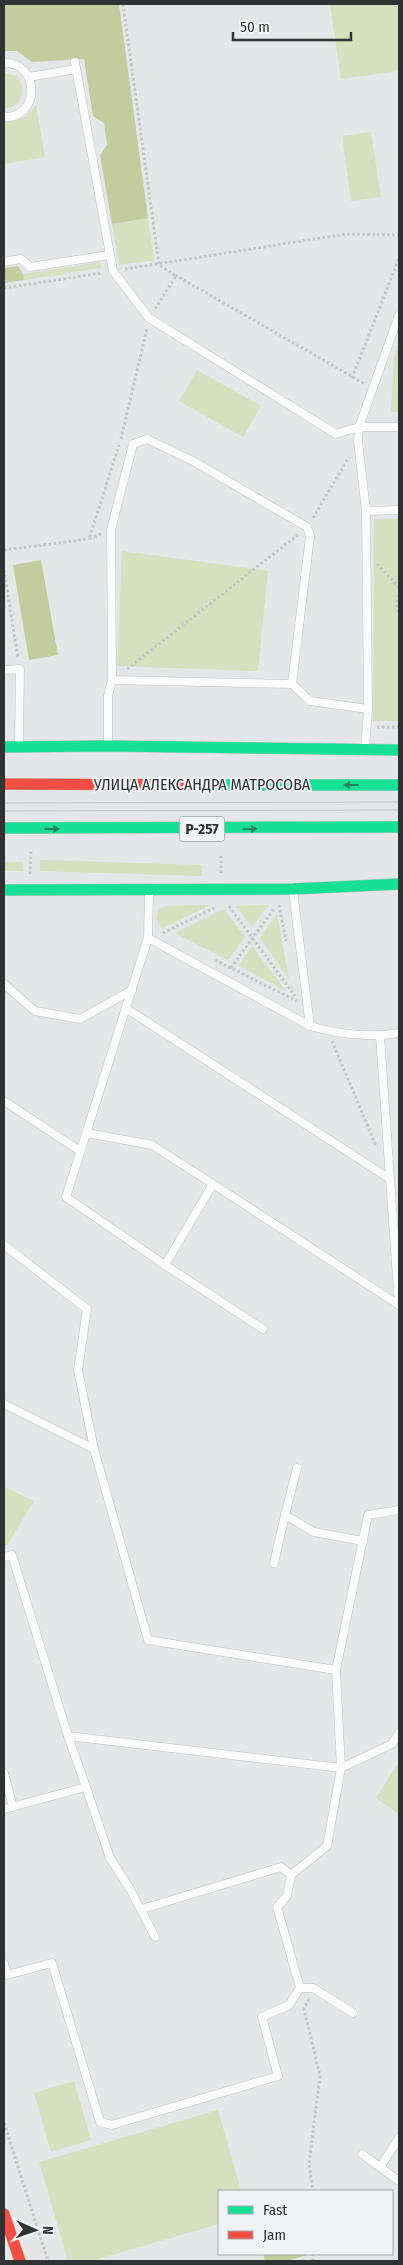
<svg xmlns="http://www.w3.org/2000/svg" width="403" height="2265" font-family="'Fira Sans Condensed',sans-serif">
<rect width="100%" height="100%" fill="#e4e6e8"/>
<g fill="#d7dfbf">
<path d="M330,4h69v67l-58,8z"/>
<path d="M4,73l13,3c11,13 5,32 -13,32z"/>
<path d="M36,105l9,52 -41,7v-43l21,-4z"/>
<path d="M371,132l10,65 -30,4 -9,-65z"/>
<path d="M148,218l6,42 -35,5 -7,-41z"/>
<path d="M100,262l1,6 -77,12 -1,-6z"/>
<path d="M399,341v71h-8l3,-55z"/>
<path d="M197,370l64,36 -18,31 -64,-36z"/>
<path d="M374,519h25v202h-26z"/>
<path d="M122,551l146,20 -10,100 -141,-5z"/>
<path d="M40,860l162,5v11l-162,-5z"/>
<rect x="4" y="862" width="19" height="9"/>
<path d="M210,905l-48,23c-6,-6 -6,-11 -3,-19l7,-3z"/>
<path d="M268,905l-16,22 -16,-21z"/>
<path d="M224,909l21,28 -17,23 -53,-27z"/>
<path d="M277,914l12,65 -29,-41z"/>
<path d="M252,946l34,45 -47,-25z"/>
<path d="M4,1487l30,14 -27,44 -3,1z"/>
<path d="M399,1762v52l-23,-16z"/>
<path d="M74,2081l17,59 -40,12 -17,-59z"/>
<path d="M218,2110l23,81h-22v33l-128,37h-23l-29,-99z"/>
</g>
<g fill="#c4cc9e">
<path d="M4,4h115l29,214 -36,6 -12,-69 7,-10 -3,-22 -11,-7 -9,-57 -52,3 -15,-11h-13z"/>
<path d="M18,266l5,8 1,6 -20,3v-15z"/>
<path d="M41,560l17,95 -29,5 -16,-95z"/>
<path d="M263,2254h48l-25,7h-21z"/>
</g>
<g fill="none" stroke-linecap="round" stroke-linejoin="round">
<g stroke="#c0c2c3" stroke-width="9">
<g id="lane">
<path d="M75,62l38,209 36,47 187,116 23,-7h40"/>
<path d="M4,63c37,-1 36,56 0,54"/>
<path d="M29,77l47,-8"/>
<path d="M4,262l17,-3 9,8 79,-12"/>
<path d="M147,439l46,22 114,66 3,9 -18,148 -180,-4 -1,-150 22,-86z"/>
<path d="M366,511l33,-1"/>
<path d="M4,670l16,-1 -1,76"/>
<path d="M292,684l18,17 58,8"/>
<path d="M108,745v-49l4,-16"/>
<path d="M365,749l3,-40 -2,-198 -8,-70 1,-14 40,-112"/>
<path d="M293,891l17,135"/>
<path d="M148,938l162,88c28,8 60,12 89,7"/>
<path d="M4,984l31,27 45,8 52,-29"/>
<path d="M127,1009l263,170 9,126"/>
<path d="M380,1036l10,143"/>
<path d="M4,1101l76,50"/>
<path d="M87,1133l65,12 61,39 -48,81 -99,-68 82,-259 1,-48"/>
<path d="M213,1184l186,121"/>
<path d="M4,1245l83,64 -9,61 16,79 54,191 188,30 5,98 -14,78 -36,29"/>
<path d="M165,1265l98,64"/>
<path d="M4,1404l90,45"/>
<path d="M297,1468l-12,47 29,17 49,9"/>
<path d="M4,1557l8,-2 56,181"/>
<path d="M274,1563l11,-48"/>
<path d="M336,1670l32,-155 31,-5"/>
<path d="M4,1773l9,34"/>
<path d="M86,1787l24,71 20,31 25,48"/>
<path d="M4,1809l82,-22 -18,-51 273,32 51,-24 7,-11"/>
<path d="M4,1964l3,11 45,-12 48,159 12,3 166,-49 -16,-59 27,-12 11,-17 -23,-81 10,-11 4,-21 -10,-8 -139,42"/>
<path d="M300,1988h13l40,25"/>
<path d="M362,2154l37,27"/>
<path d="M380,2167l19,-29"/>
</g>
</g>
<g stroke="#c0c2c3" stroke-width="12">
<g id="fast">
<path d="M4,747l104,-1 291,4"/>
<path d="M209,785h190"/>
<path d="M4,828l395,-1"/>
<path d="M4,890l289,-1 106,-5"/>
</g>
</g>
<g stroke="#c0c2c3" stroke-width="12">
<g id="jam">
<path d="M4,784l205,1"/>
<path d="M4,2214l16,47"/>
</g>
</g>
<g stroke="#c5c5c5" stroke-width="3" stroke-dasharray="2.5 2.5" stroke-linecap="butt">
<path d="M123,4l36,261 17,11 -21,33"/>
<path d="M125,269l221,-35 53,1"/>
<path d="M175,275l190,109"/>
<path d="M4,288l98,-15"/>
<path d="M352,378l47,-120"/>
<path d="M121,439l26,-111"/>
<path d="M313,518l36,-61"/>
<path d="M101,534l-12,5 30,-94"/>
<path d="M4,550l85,-11"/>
<path d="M377,564l22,23"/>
<path d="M4,570l14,88"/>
<path d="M399,595l-2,8 2,11"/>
<path d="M127,669l172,-135"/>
<path d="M377,727h22"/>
<path d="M221,873v-17"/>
<path d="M30,874l1,-25"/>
<path d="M279,905l7,36"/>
<path d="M229,906l66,90"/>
<path d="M163,933l51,-25"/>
<path d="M215,960l82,41"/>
<path d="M231,968l44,-61"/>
<path d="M332,1041l44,105"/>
<path d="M309,1999l-5,10 16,67 -11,88 4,27"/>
<path d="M4,2123l44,138"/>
<path d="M313,2261v-7"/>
</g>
<use href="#lane" stroke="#fbfbfc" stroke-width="8"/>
<use href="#fast" stroke="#16e098" stroke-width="11"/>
<use href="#jam" stroke="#f24e42" stroke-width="11"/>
<g stroke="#bfc1c1" stroke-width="1">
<path d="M4,803l395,-1"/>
<path d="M4,811l395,-1"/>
</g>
</g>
<defs><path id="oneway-solid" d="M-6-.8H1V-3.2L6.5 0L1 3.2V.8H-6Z" transform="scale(1.25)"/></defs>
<g fill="#258060">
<use href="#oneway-solid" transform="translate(351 785) rotate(-180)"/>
<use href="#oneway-solid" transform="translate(52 829)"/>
<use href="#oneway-solid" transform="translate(250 829) rotate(-1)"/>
</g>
<g text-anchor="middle" stroke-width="4" stroke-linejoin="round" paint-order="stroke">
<rect fill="#f0f3f6" stroke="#6a6c6e" stroke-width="1" x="179.5" y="816.5" width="45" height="25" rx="4"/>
<g font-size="15" font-weight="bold" fill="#313233">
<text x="202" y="834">Р-257</text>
</g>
<g font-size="16" fill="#313233" stroke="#f0f3f6">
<text x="202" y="790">УЛИЦА АЛЕКСАНДРА МАТРОСОВА</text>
</g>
</g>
<rect width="403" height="2265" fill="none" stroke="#313233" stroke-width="10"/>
<rect x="218" y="2190" width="175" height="65" fill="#f0f3f6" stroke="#a4a6a8"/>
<rect x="228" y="2206" width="25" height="8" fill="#16e098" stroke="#a4a6a8"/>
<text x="263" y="2215" font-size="15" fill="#313233">Fast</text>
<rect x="228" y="2231" width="25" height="8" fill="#f24e42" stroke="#a4a6a8"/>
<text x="263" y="2240" font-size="15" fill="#313233">Jam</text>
<g transform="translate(35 2230) rotate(92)" stroke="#f0f3f6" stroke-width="4" paint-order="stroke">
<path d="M0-4L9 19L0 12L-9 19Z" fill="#313233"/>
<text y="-8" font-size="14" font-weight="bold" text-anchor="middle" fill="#313233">N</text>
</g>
<path d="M233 32v8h118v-8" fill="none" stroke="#313233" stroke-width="2.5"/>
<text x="240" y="32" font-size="15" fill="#313233" stroke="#f0f3f6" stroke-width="4" paint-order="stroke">50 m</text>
</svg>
